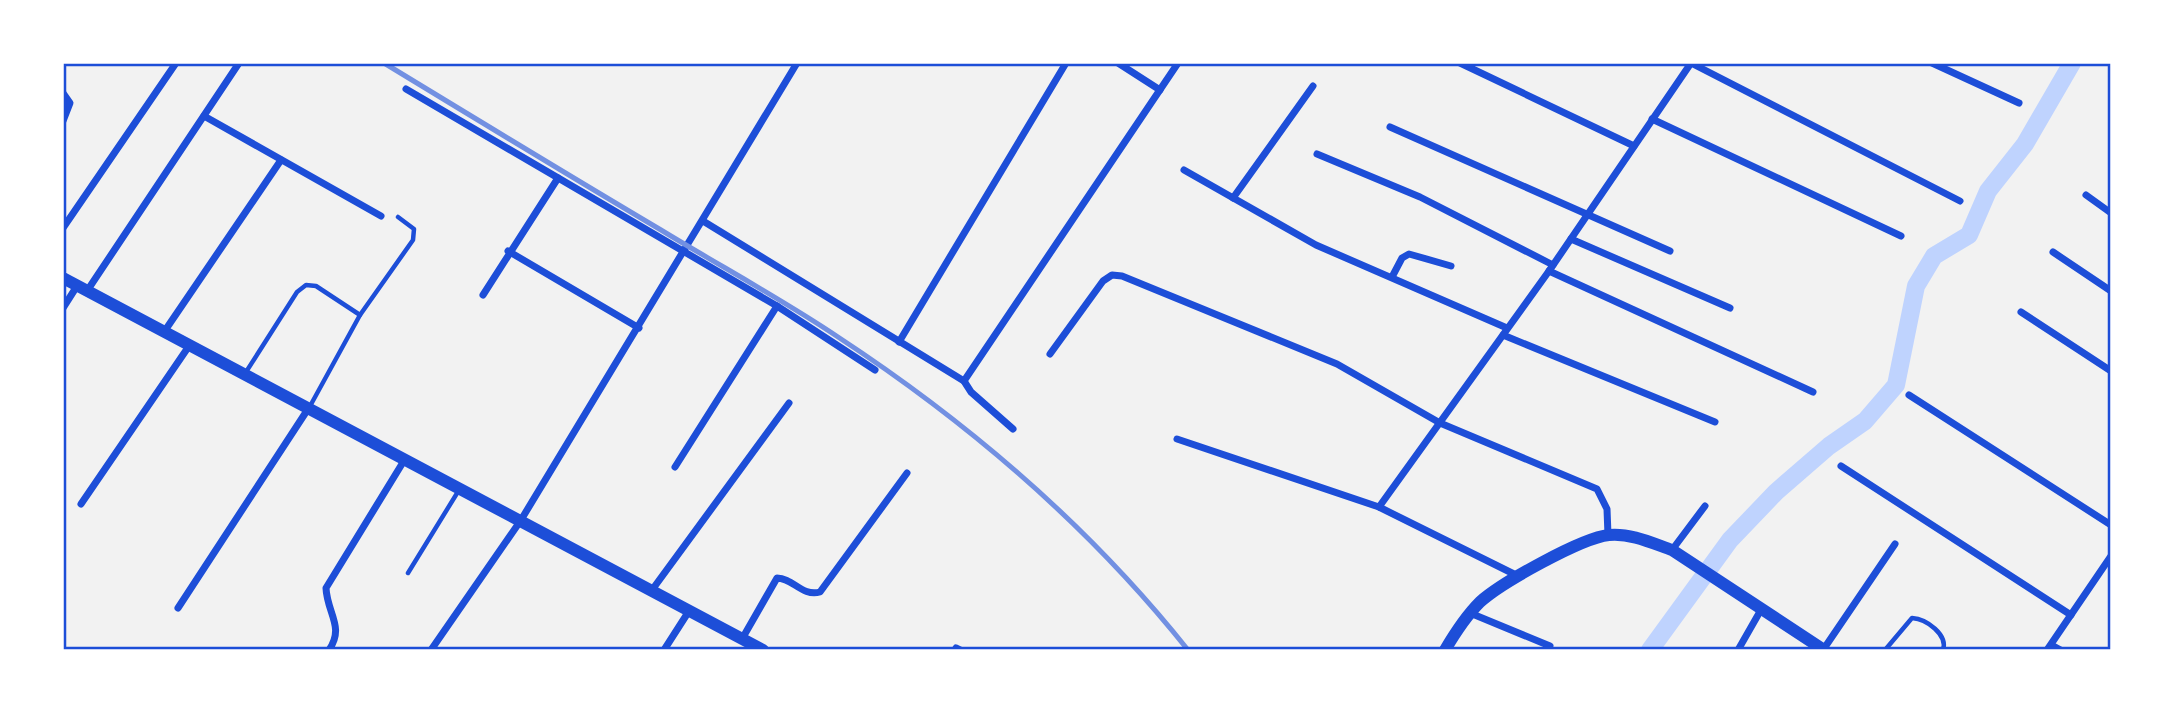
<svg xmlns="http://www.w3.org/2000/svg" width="2174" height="713" font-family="'Varela Round',sans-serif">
<rect width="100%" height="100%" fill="#f2f2f2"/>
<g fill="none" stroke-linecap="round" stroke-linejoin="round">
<path stroke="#bfd3fe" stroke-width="18" d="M1650,650l80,-110 46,-48 53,-46 36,-25 31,-36 20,-99 18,-30 35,-21 19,-44 37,-47 47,-81"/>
<g stroke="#1d4ed8" stroke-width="4.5">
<path d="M360,315l53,-75 1,-11 -16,-12"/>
<path d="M246,372l51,-80 9,-7 10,1 44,29 -51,93"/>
<path d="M408,573l51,-83"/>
<path d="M2052,644l11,6"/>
<path d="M1885,650l27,-32c15,1 36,17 31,32"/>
</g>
<g stroke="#1d4ed8" stroke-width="7">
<path d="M1118,63l42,27"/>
<path d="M1460,63l174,83"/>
<path d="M1691,63l269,138"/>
<path d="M1932,63l87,40"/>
<path d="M406,89l371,217 98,64"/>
<path d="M63,93l7,10 -7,18"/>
<path d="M204,116l177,100"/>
<path d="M1652,119l249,117"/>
<path d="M1390,127l280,124"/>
<path d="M1317,154l103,43 133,68"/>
<path d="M1184,170l132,75 191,83"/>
<path d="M2086,195l25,18"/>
<path d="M1233,198l80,-112"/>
<path d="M703,221l261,160 7,11 42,37"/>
<path d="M63,228l113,-165"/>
<path d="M1571,239l159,69"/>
<path d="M508,251l131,77"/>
<path d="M2053,252l58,39"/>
<path d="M1549,271l264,121"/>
<path d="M1392,277l10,-19 7,-4 42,12"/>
<path d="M87,291l152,-228"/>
<path d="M483,295l75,-117"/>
<path d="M63,308l14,-22"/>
<path d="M2021,312l90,59"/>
<path d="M164,332l117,-172"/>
<path d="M1503,335l212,87"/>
<path d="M899,342l167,-279"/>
<path d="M1050,354l53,-73 9,-6 10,1 215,88 103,59 157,66 10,20 1,26"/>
<path d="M964,381l214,-318"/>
<path d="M1909,395l202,130"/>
<path d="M1177,439l202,68 139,69"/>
<path d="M1841,466l230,149"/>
<path d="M675,467l102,-161"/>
<path d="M81,504l108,-158"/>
<path d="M1379,507l170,-236 142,-208"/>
<path d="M1672,550l33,-44"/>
<path d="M652,590l137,-187"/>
<path d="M178,608l130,-199"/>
<path d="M1470,613l80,33"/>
<path d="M742,639l35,-61c16,0 25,19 43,14l87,-119"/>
<path d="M956,648l4,2"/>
<path d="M329,650c16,-23 -2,-37 -3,-62l79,-129"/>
<path d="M431,650l90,-130 276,-457"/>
<path d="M664,650l25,-39"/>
<path d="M1738,650l24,-42"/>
<path d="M1823,650l72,-106"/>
<path d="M2047,650l64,-94"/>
</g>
<g stroke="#1d4ed8" stroke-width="12">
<path d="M63,278l700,372"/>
<path d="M1445,650c10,-17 21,-34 35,-48 21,-19 101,-64 129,-67 22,-2 43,8 63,15l152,100"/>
</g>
<path stroke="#7290e2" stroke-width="5" d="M384,63c92,56 184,112 277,167 59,36 119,68 177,107 131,86 252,190 350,313"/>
</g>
<rect width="2174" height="713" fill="none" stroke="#ffffff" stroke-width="130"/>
<rect x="65" y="65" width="2044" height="583" fill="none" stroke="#1d4ed8" stroke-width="2.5"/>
</svg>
